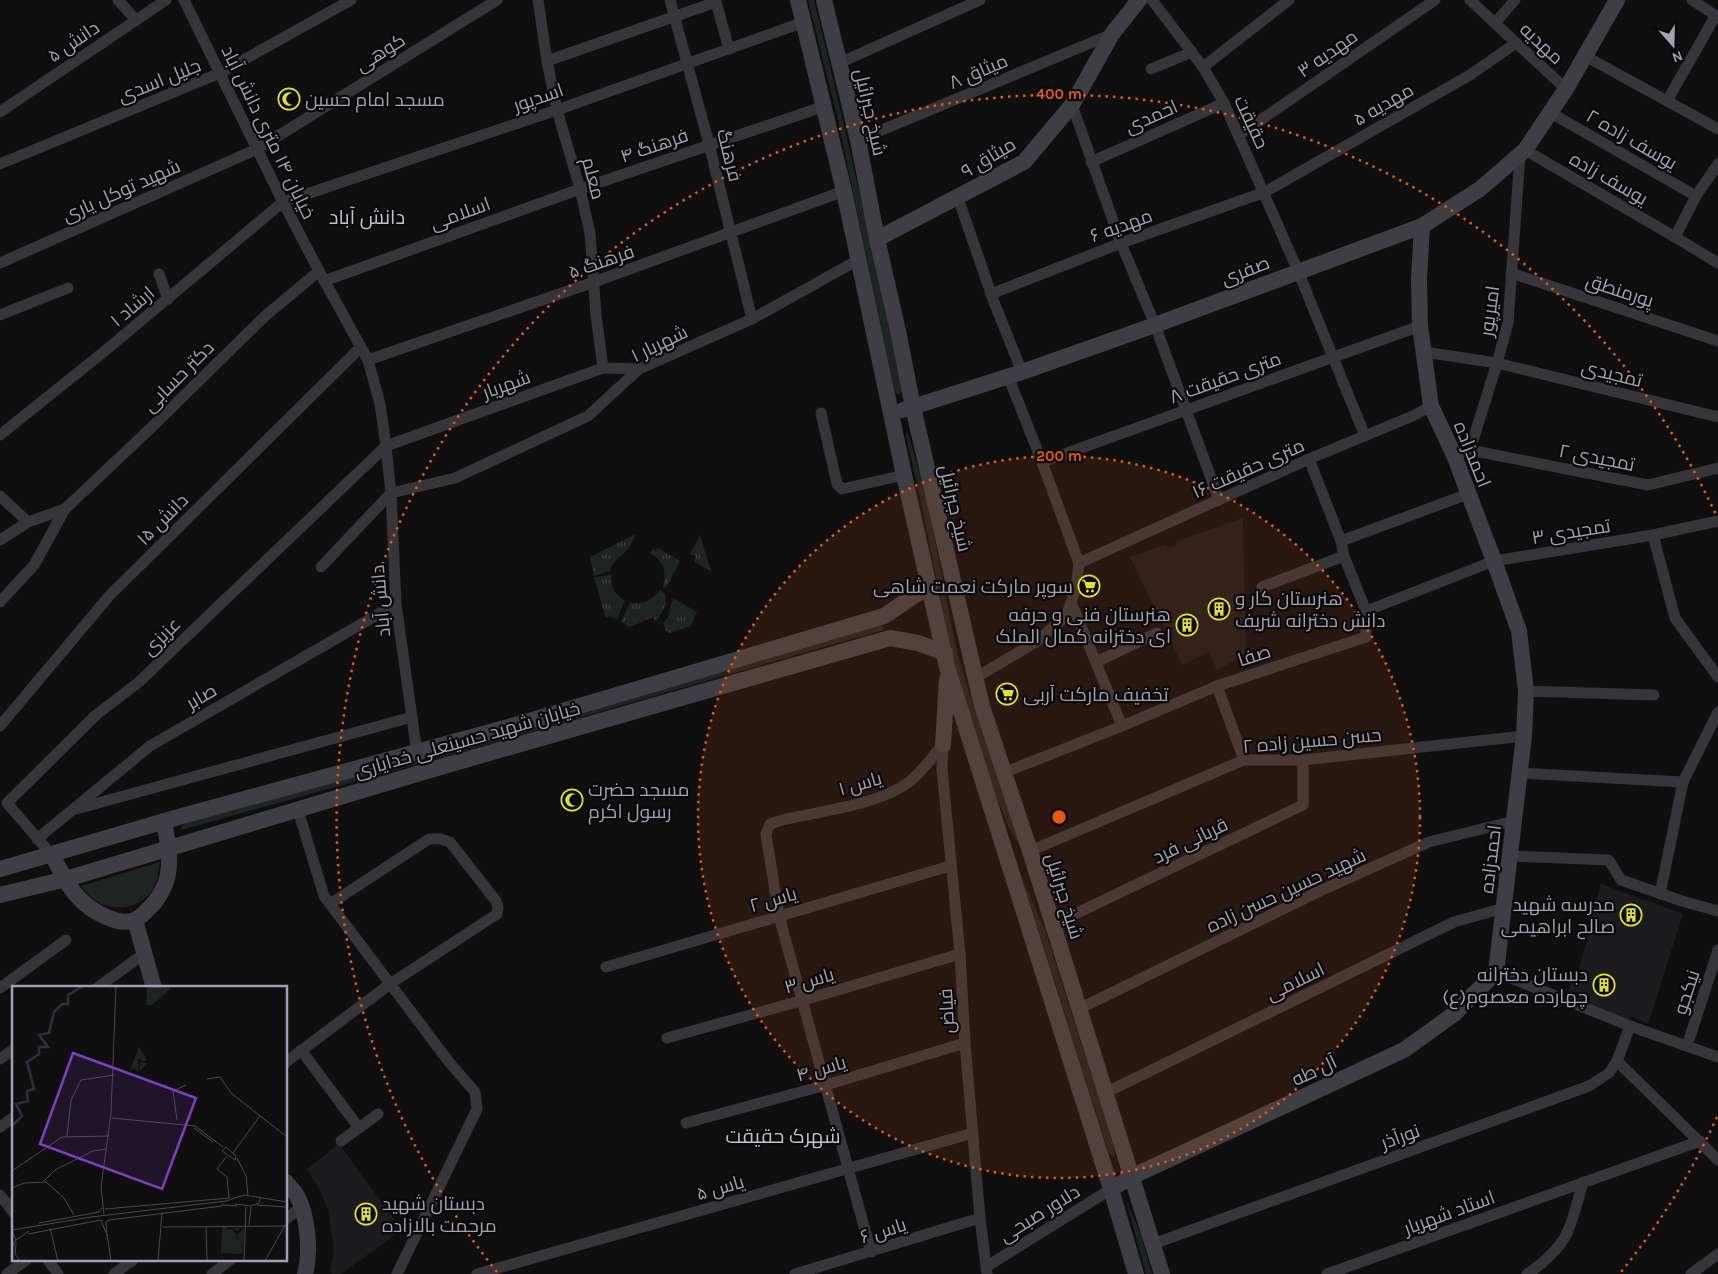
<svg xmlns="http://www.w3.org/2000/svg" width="1718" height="1274" font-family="Karla,Cairo,sans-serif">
<defs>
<pattern id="park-tufts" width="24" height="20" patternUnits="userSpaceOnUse" patternTransform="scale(1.25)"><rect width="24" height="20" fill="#1e2421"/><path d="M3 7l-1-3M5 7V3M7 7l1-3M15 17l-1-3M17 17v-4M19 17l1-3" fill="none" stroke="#3c413f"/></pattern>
</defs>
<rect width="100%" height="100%" fill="#0f0f10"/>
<g fill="#1c1b1d">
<path d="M1243,518l3,136 -29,16 -8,-18 -27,13 -52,-108 34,-12 5,3 7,-2 1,-5z"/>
<path d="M1601,884l82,30 -35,110 -18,-8 -3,6 -61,-27 13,-26z"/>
<path d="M339,1144l63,86 -61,44h-9l-2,-2 4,-21 -6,-42 -10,-22 -11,-18z"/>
</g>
<g fill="#1e2421">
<path d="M808,0h6c32,130 61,260 89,391l-4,4 -4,-2 -57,-273z"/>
<path d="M907,430l19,65 31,157 15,50 47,142c-11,-13 -14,-31 -23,-46l-31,-94 -14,-52 -31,-155 -14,-60z"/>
<path d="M880,625l3,1 1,3 -3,2 -51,14 -348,101 -301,84v-4l5,-3z"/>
<path d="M160,862c-1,7 -2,14 -4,20 -7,22 -34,31 -55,22 -8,-4 -14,-11 -20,-18z"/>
<path d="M1022,877l24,56 68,215v9l-5,-3z"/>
<path d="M1126,1200l14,32 12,42h-6z"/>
</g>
<g fill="url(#park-tufts)">
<path d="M636,534c-3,5 -6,14 -11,18 -7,7 -12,8 -15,19l-16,5 -4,-19z"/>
<path d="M700,535l11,36 -17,-9 2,-6 -6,-2z"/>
<path d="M658,548l22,13 -14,27 -3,-1c4,-16 1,-26 -13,-34l3,-4 3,2z"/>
<path d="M611,574c0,12 3,20 14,27l-8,18 -8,-3 -3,2 -12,-40z"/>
<path d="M660,590l5,4 1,11 -10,17 -3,-5 -23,10 -9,-5 9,-19c14,1 21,-2 30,-13z"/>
<path d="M673,598l24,14 -6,14 -21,7 -4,-2 -3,-7 5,-7z"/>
</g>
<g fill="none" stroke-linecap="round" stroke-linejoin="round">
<g stroke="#35353a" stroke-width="11">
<path d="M118,0l18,20"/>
<path d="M184,0l99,202 36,69 49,89 12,44 6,42 5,47 5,111 21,149"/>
<path d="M538,0l9,61 10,49 23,79 10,44 6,82 7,53"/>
<path d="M670,0l39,144 43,175"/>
<path d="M1152,0l51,67 21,36 74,168 67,165"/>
<path d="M1470,0l96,89"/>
<path d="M1692,0l26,17"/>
<path d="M1495,23l20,-23"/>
<path d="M1585,56l133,73"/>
<path d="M547,61l169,-59 13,47"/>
<path d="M839,63l141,-63"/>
<path d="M1203,67l86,-67"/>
<path d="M1151,69l41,-17"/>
<path d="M1667,101l49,-86"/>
<path d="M1072,105l49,138 34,82 64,175"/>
<path d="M0,112l166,-112"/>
<path d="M1551,113l145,83"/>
<path d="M1239,135l196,-135"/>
<path d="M858,140l254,-106"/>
<path d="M1525,150l150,87 43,26"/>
<path d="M1091,162l133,-59"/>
<path d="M0,164l220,-91 131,-73"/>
<path d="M958,198l36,104 28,70"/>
<path d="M1675,237l21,-41 22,-32"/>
<path d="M0,263l257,-114 240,-149"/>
<path d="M1511,273l207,68"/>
<path d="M159,274l9,25"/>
<path d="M324,281l256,-92 245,-83"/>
<path d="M991,294l130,-51 144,-51 205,-117 46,-32"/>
<path d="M0,315l68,-27"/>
<path d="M1424,352l73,11 221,54"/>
<path d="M368,360l226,-78 250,-91"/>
<path d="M821,413l16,71 5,5 62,-14"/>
<path d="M0,435l106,-85 177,-148 274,-92 247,-88"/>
<path d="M1470,450l178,35 70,-17"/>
<path d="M1454,455l16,-5 27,-87 11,-40 12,-168"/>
<path d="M1309,459l32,82 3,15 22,55"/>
<path d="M1042,462l378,-136"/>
<path d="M0,496l28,26"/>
<path d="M1653,535l22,83 43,59"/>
<path d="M0,540l28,-18 37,-13 89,-84 110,-108 55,-46"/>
<path d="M1341,541l127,-47"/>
<path d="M1079,563l230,-104 106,-44 16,-9"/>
<path d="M321,567l70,-74 64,-15 133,-62 51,-47 113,-50 106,-59"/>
<path d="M1262,587l82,-31"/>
<path d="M0,602l34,-37 31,-56"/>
<path d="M1071,602l51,124"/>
<path d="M1096,662l61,-29"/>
<path d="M975,678l61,-36 30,-26 10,-28 3,-25 -37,-101 -34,-86"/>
<path d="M1217,686l27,74"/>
<path d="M1526,691l128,4"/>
<path d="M0,726l110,-131 251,-248"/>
<path d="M943,745l-1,24 18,185 5,89 15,175 7,56"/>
<path d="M1003,773l119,-47 95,-40 149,-49v-26l128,-50 159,-26 65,-14"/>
<path d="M1519,773l164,9 35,-70"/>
<path d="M76,809l336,-92"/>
<path d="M298,810l26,86 125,166 26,30 2,17 -80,165"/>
<path d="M37,839l113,-93 246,-142"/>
<path d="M1030,851l214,-91h59l221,-24"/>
<path d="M51,854l-44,-51 89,-88 43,-33 247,-236 217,-78 36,1"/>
<path d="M1510,856l99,4 12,20 61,21 36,10"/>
<path d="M1660,894l23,-112"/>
<path d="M1052,925l251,-120v-45"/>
<path d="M606,967l344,-101"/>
<path d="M1496,972l134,54 88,31"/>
<path d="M0,988l66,-48"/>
<path d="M97,988l41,-30 7,-3"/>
<path d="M1079,1009l245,-120 105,-47 85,-21"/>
<path d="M667,1038l137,-38 156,-46"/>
<path d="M1687,1046l31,-96"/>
<path d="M301,1050l58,78"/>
<path d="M0,1059l14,-10"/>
<path d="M1617,1061l101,99"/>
<path d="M286,1062l104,-78 107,-70 1,-7 -2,-6 -46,-59 -10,-3h-11l-99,65"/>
<path d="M1105,1093l349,-171 50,-14"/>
<path d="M686,1123l140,-38 139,-42"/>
<path d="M0,1127l14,-10"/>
<path d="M341,1141l37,-27"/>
<path d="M0,1195l14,18"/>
<path d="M286,1219l15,-12"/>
<path d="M1153,1244l436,-158 20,-13 8,-12 13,-35"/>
<path d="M871,1252l-92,-336 -13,-82 4,-10 12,-4c38,-9 97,-15 127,-38 13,-10 23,-25 34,-37"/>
<path d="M48,1260l10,14"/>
<path d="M986,1267l125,-78"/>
<path d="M7,1274l19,-14"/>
<path d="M114,1274l19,-14"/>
<path d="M212,1274l18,-14"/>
<path d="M477,1274l496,-141"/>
<path d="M795,1274l185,-56"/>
<path d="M1327,1274l373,-133"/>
<path d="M1527,1274c12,-7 33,-26 39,-39 8,-16 12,-36 17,-53"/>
<path d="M1691,1274l27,-20"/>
</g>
<g stroke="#3f3e44" stroke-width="16">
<path d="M798,0l46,191 60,284 43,192 164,522 25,85"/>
<path d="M824,0l34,140 19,99 21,92 15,76 69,299 48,145 132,423"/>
<path d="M877,239l147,-77 48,-57 40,-71 27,-34"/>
<path d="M903,410l119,-38 133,-47 267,-99 58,-37 45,-39 41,-61 51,-89"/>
<path d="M943,745l4,-66"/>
<path d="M51,854c9,14 16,33 29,45 11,12 39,28 55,21 8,-4 14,-12 20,-18 6,-8 11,-17 13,-28 3,-17 -1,-36 -4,-53"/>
<path d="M0,869l182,-53 330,-90 372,-110 46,-31"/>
<path d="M0,895l66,-16 364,-109 460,-132 28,5 27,10"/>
<path d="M135,920l19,68"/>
<path d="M286,1182c3,4 7,8 10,12 12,20 15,58 9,80"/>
<path d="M1111,1189l20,-12 273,-127 50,-36 42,-42 28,-236 2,-45 -7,-60 -25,-70 -40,-106 -23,-49 -11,-80 -1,-47 3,-53"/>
</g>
</g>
<circle cx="1059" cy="817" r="361" fill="#e8590c" fill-opacity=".12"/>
<g fill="none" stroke="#e8590c" stroke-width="2.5" stroke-dasharray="2.5 5">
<circle cx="1059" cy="817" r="361"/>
<path d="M1717 1117A723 723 0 0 1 1621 1272M497 1272A723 723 0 1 1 1717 517"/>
</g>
<defs>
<g id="mosque-ring" transform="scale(1.125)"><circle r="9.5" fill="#0a0a0b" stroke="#e4df33" stroke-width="1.5"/><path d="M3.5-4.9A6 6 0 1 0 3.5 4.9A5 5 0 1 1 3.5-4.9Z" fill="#e4df33"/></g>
<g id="supermarket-ring" transform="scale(1.125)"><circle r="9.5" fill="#0a0a0b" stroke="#e4df33" stroke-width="1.5"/><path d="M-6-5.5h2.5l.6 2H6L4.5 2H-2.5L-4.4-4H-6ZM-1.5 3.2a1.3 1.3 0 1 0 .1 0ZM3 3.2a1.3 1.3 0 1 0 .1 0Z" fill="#e4df33"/></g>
<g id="building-ring" transform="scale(1.125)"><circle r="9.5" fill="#0a0a0b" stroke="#e4df33" stroke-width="1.5"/><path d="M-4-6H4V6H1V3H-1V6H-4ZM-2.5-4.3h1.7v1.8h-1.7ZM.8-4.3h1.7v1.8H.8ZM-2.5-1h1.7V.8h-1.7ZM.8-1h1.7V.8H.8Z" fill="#e4df33"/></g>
</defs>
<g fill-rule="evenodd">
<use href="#mosque-ring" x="289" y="99"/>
<use href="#supermarket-ring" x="1089" y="586"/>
<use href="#building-ring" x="1219" y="609"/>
<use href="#building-ring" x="1187" y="625"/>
<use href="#supermarket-ring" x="1007" y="694"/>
<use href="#mosque-ring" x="572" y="800"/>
<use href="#building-ring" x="1631" y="915"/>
<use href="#building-ring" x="1604" y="985"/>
<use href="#building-ring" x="366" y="1214"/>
</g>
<g text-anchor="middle" stroke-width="4.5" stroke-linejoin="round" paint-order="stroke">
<g font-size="19" fill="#a1a1b0" stroke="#0a0a0b">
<text transform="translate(73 41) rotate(-34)" y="7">دانش ۵</text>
<text transform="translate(1542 43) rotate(43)" y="7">مهدیه</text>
<text transform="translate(380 52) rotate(-32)" y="7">کوهی</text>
<text transform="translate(1327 53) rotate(-35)" y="7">مهدیه ۳</text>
<text transform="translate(978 71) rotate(-23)" y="7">میثاق ۸</text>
<text transform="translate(159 80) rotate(-22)" y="7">جلیل اسدی</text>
<text transform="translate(538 97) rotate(-19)" y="7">اسدپور</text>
<text transform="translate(1383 104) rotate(-30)" y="7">مهدیه ۵</text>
<text transform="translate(871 112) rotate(77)" y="7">شیخ جبرائیل</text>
<text transform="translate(1151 116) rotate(-24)" y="7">احمدی</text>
<text transform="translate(1252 122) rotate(65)" y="7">حقیقت</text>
<text transform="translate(269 132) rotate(64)" y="7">خیابان ۱۴ متری دانش آباد</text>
<text transform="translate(1632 139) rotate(30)" y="7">یوسف زاده ۲</text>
<text transform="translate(654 145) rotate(-19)" y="7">فرهنگ ۴</text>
<text transform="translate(730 155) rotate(76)" y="7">فرهنگ</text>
<text transform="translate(988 157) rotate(-31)" y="7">میثاق ۹</text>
<text transform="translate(594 178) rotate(75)" y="7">معلم</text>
<text transform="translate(1609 178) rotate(30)" y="7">یوسف زاده</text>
<text transform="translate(121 190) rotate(-24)" y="7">شهید توکل یاری</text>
<text transform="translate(460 213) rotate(-20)" y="7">اسلامی</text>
<text transform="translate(1121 225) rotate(-20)" y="7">مهدیه ۶</text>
<text transform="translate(601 261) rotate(-19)" y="7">فرهنگ ۵</text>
<text transform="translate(1245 270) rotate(-21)" y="7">صفری</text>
<text transform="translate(1620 290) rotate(18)" y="7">پورمنطق</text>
<text transform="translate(132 306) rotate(-40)" y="7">ارشاد ۱</text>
<text transform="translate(1489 311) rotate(-82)" y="7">امیرپور</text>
<text transform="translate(659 343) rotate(-26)" y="7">شهریار ۱</text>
<text transform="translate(1612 373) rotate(14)" y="7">تمجیدی</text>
<text transform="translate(178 376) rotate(-45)" y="7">دکتر حسابی</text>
<text transform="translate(1225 377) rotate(-20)" y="7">۸ متری حقیقت</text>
<text transform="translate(506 384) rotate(-20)" y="7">شهریار</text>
<text transform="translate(1473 454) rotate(68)" y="7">احمدزاده</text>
<text transform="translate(1597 457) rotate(11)" y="7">تمجیدی ۲</text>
<text transform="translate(1248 468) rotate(-24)" y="7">۱۶ متری حقیقت</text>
<text transform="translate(956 508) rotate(77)" y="7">شیخ جبرائیل</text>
<text transform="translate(162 519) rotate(-45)" y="7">دانش ۱۵</text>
<text transform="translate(1571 531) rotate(-9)" y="7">تمجیدی ۳</text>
<text transform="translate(380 601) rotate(-95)" y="7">دانش آباد</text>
<text transform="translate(161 636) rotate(-44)" y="7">عزیزی</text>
<text transform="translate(1254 655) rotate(-18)" y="7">صفا</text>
<text transform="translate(201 696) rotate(-30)" y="7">صابر</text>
<text transform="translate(467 739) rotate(-16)" y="7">خیابان شهید حسینعلی خدایاری</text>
<text transform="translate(1312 740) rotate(-5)" y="7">حسن حسین زاده ۲</text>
<text transform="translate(860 783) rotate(-16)" y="7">یاس ۱</text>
<text transform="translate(1190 840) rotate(-26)" y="7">قربانی فرد</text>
<text transform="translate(1490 859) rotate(-83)" y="7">احمدزاده</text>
<text transform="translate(1286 890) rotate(-25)" y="7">شهید حسین حسن زاده</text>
<text transform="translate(1065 896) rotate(73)" y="7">شیخ جبرائیل</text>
<text transform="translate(773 899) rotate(-16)" y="7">یاس ۲</text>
<text transform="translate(809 980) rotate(-16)" y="7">یاس ۳</text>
<text transform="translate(1295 981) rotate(-26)" y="7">اسلامی</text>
<text transform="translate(1686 992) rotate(-72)" y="7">نیکجو</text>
<text transform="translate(946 1011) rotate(-93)" y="7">فیاض</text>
<text transform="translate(821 1068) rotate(-16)" y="7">یاس ۴</text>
<text transform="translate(1314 1070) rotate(-25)" y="7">آل طه</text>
<text transform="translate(1400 1136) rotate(-20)" y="7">نورآذر</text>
<text transform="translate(720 1187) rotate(-16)" y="7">یاس ۵</text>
<text transform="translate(1449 1212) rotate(-20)" y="7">استاد شهریار</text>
<text transform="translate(1039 1213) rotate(-32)" y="7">دلاور صبحی</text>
<text transform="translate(883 1230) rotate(-17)" y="7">یاس ۶</text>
</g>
<g font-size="19" fill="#a1a1b0" stroke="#0a0a0b" text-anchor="start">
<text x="305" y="106">مسجد امام حسین</text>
<text x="1073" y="593" text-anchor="end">سوپر مارکت نعمت شاهی</text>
<text x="1235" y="605">هنرستان کار و<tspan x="1235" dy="22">دانش دخترانه شریف</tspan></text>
<text x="1171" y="621" text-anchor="end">هنرستان فنی و حرفه<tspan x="1171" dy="22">ای دخترانه کمال الملک</tspan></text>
<text x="1023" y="701">تخفیف مارکت آربی</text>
<text x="588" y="796">مسجد حضرت<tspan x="588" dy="22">رسول اکرم</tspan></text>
<text x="1615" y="911" text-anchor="end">مدرسه شهید<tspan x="1615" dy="22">صالح ابراهیمی</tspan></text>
<text x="1588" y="981" text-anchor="end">دبستان دخترانه<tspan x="1588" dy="22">چهارده معصوم(ع)</tspan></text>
<text x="382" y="1210">دبستان شهید<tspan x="382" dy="22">مرحمت بالازاده</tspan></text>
</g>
<g font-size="20" fill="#c2c1cc" stroke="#0a0a0b">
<text x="367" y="224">دانش آباد</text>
<text x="783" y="1143">شهرک حقیقت</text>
</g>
</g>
<g transform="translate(12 986)">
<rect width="275" height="275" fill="#0f0f10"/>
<path d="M210,241h5l-2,3 18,-3 -6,4 -4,-2 7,15 -3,-9 7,-7 -1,18 -3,-1 3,2 -1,7 -21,-1z" fill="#1e2421"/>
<path d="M135,0h22l1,3 -19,17 -5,-1z" fill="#1e2421"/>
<path d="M127,61l6,9 1,5h-5l6,3 -8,7 2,-12h-3v13l-4,-4 -4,3z" fill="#1e2421"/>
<path fill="none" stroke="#2d303b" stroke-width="2.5" d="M0,140l10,-10 -6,-12 12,-3 -1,-10 7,-2 -7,-27 12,-8v-7h9l-9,-12 10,-2 5,-21 8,-8h6v-9l15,-9"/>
<path fill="none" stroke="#494950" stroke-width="1" d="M195,93l13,-2 11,16 56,44M100,132l83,8 28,21M165,134l-4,-29 13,-6M182,142l19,14M55,150l4,-36 10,-20 33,-5M214,161l10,9 -1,4 -13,-9zM221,167l27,-37M215,170l-10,13 10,8 2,21M225,172l9,18 2,19M0,185l50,-34 47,-1M32,195l11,-11 38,-19 13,-2M0,202l12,-5 22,-1 18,16 10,17M223,218l16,2 8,-3 1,-5M209,219l16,1M245,219l30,2M93,223l124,-11M92,228l-3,-27 10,-74 5,-127M27,237l60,-11 3,-4M237,239l2,-18M194,240l1,35M151,241l124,-1M38,242l8,33M0,244l79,-13 135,-16 18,-6 43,7M0,245l4,9 -4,8M16,248l73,-14 5,13M95,248l4,27M95,250l-1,-14 3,-2 113,-14M4,254l13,-9M4,257l-1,11 5,7M146,275l4,-48M232,275l2,-54M253,275l20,-36"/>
<path fill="#813ebd" fill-opacity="0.15" stroke="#813ebd" stroke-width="2.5" d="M61,67l123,45 -34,91 -122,-45z"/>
<rect width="275" height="275" fill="none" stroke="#a1a1b0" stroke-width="2.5"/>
</g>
<circle cx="1059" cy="817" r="8" fill="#e8590c" stroke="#0a0a0b" stroke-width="2.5"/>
<g font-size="15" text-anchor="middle" font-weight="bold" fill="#e8590c" stroke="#0a0a0b" stroke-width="4.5" stroke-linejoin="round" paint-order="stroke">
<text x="1059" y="99">400 m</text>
<text x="1059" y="461">200 m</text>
</g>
<g transform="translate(1673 45) rotate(160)" stroke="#0a0a0b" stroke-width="4" paint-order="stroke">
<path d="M0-4L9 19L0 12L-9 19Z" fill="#a1a1b0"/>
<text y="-8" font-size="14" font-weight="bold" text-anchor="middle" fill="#a1a1b0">N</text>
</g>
</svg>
